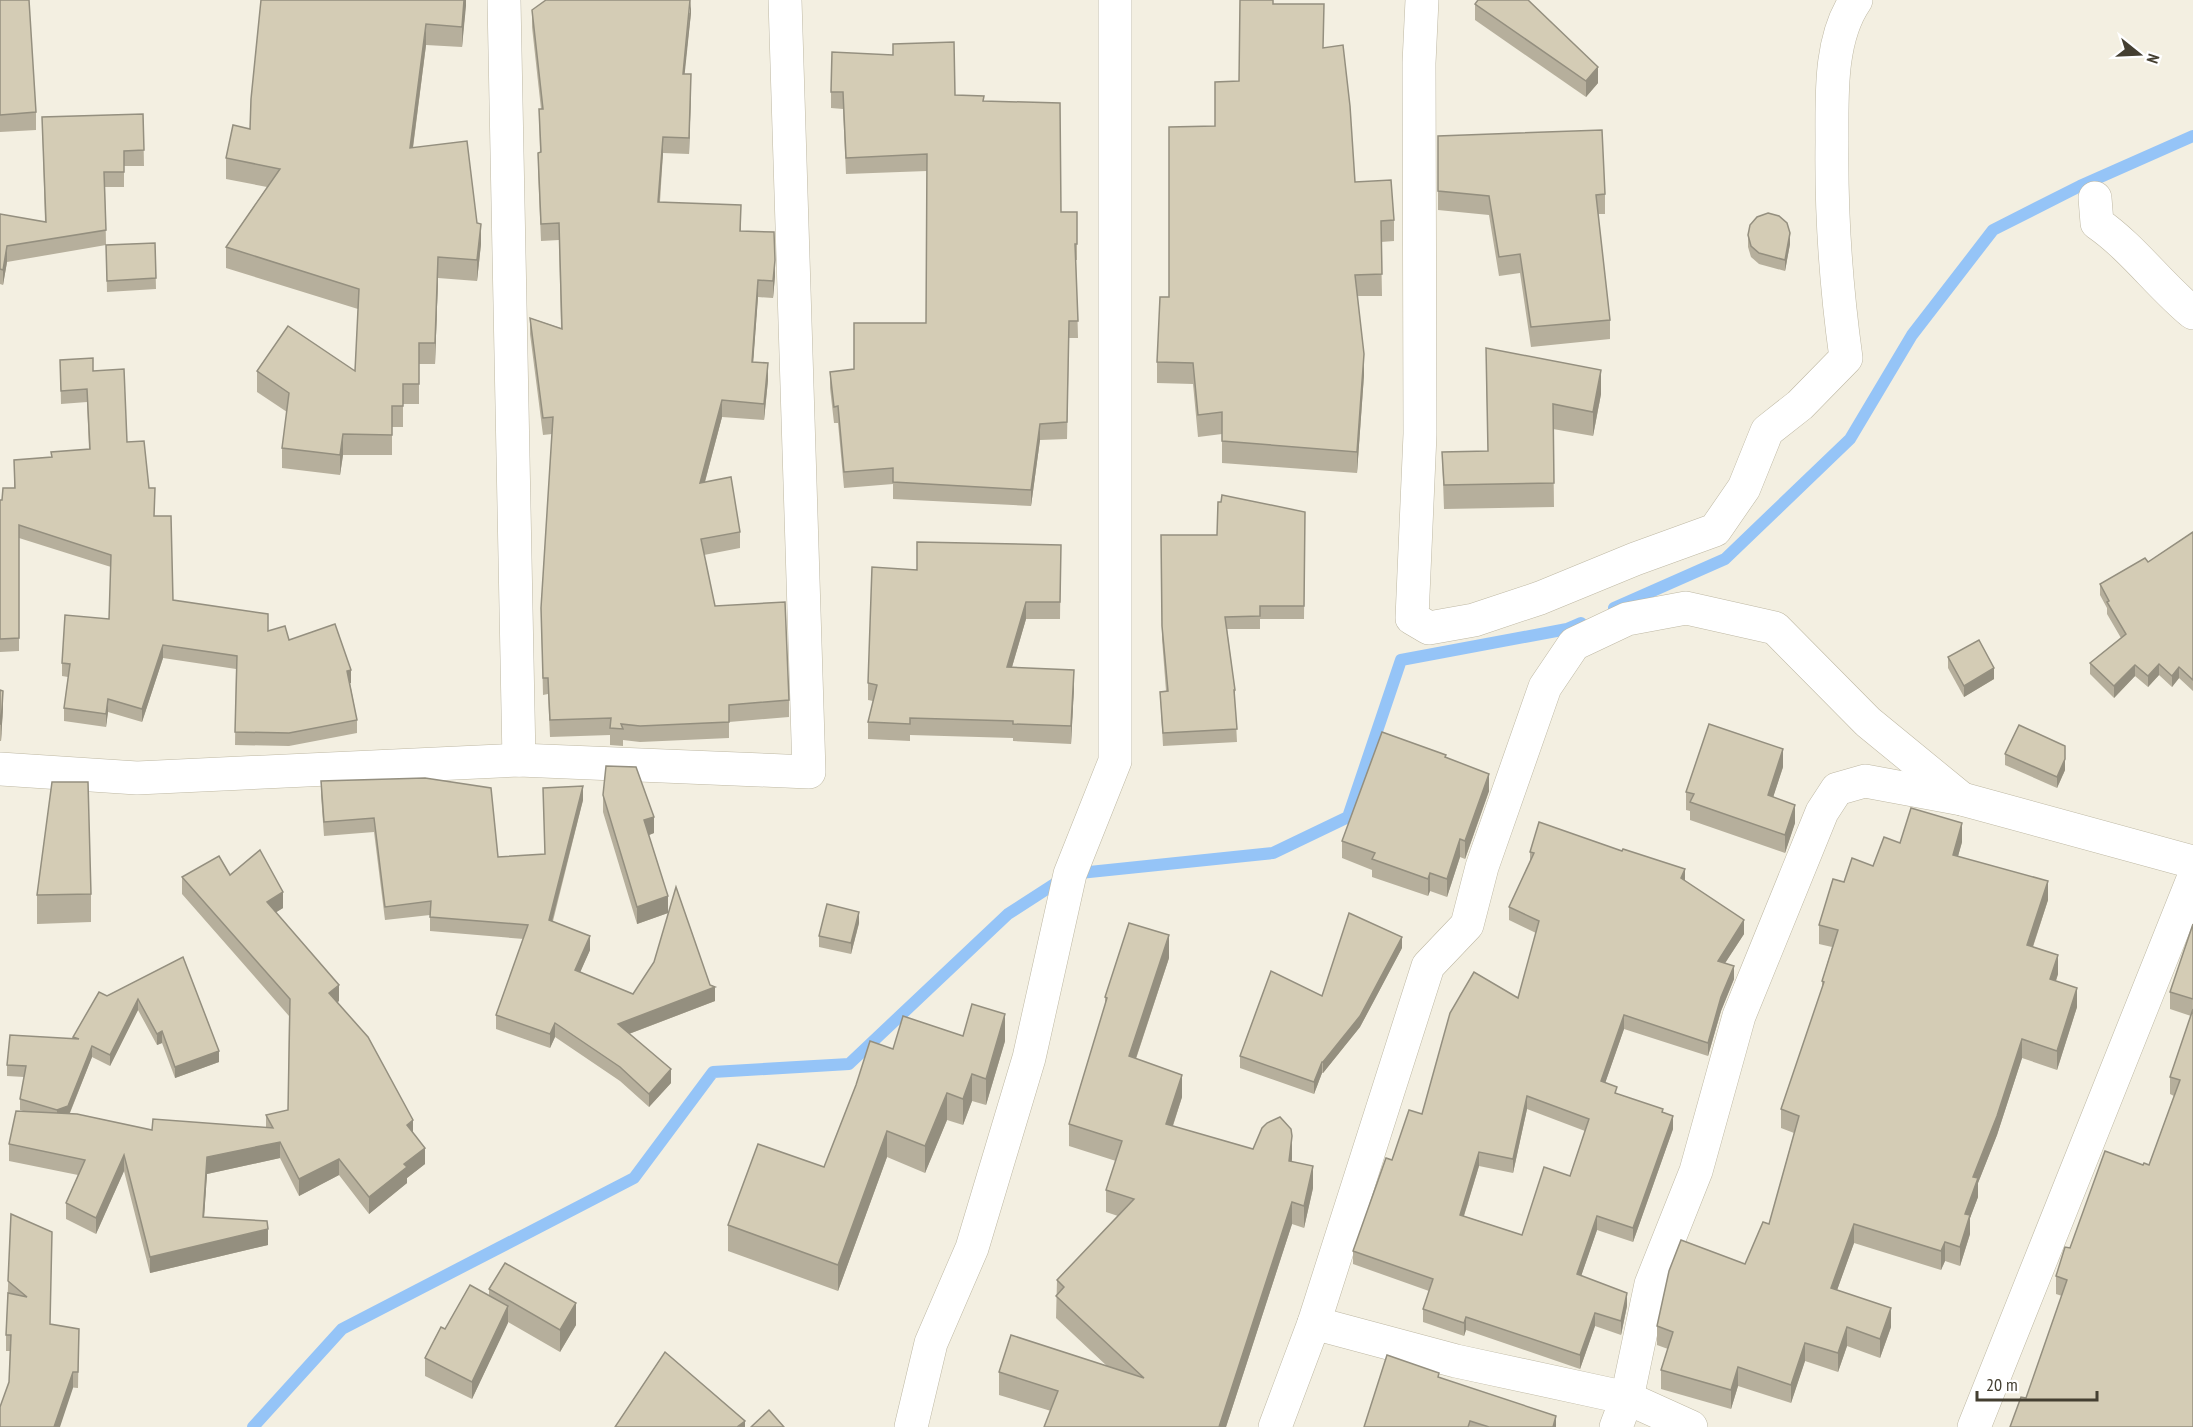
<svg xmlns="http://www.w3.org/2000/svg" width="2193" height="1427" font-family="'PT Sans Narrow',sans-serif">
<rect width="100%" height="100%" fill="#f3efe1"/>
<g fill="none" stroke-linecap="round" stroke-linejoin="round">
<g stroke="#95c4f7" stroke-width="12">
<path d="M1614,608l111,-49 125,-120 62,-104 81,-105 87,-44 113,-50"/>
<path d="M253,1427l89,-98 292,-151 79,-106 136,-8 159,-150 62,-40 203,-21 75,-36 53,-157 166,-31 14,-6"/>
</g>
<g stroke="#beb8a3" stroke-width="34">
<g id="street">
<path d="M504,0l15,760"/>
<path d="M1422,0l-3,63 1,371 -8,184 17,10 45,-8 66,-22 95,-39 80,-29 29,-42 23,-57 33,-26 46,-47c-10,-72 -15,-143 -14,-216 0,-45 -3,-103 24,-142"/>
<path d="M2095,198l2,25c36,25 62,62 96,90"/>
<path d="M0,769l137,9 382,-18 290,12 -24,-772"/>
<path d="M1314,1323l142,38 171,37 -11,29"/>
<path d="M911,1427l20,-84 41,-95 57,-190 41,-184 45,-113v-761"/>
<path d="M1275,1427l39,-104 114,-357 39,-41 15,-58 63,-180 29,-43 53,-25 59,-11 89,20 93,94 94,77"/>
<path d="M1691,1427l-64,-29 24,-114 45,-113 43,-155 83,-204 15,-23 28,-8 97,18 231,63"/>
<path d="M1974,1427l219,-548"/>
</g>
</g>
<use href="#street" stroke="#fff" stroke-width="33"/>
</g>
<g fill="#b6af9c" fill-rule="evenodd">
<path d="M0,0l36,112v18l-36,2z"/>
<path d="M466,0l-4,47 -36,-2 -13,103 64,75 4,21 -4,37 -39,-3 -3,86h-16v40h-16v23h-11v28h-49l-3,20 -58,-7v-20l5,-36 -30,-20v-21h98l3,-62 -132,-41v-21l41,-60 -41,-8v-21l24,-29z"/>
<path d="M1273,4l50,44 32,134 39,38v21l-13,1 1,54h-25l7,79 -7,98 -135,-10v-29l-24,3 -5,-53 -36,-1v-21l12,-65 46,-171 24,-45z"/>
<path d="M1475,4l123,79 -12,14 -111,-77z"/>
<path d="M532,10l159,3 -7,61 7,16 -2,64 -26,-1 -3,49 81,19v10l34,45 -2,22 -15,-1 -5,65 15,18 -4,40 -42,-3 -17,65 35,50v16l-36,7 11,51 74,94v17l-60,5v16l-89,4 -17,-2v6l-13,-1v-10l-60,2 -2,-43 -5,1 -2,-87 11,-174 -9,1 -13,-101v-16l31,10 -2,-88 -18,1 -3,-72v-16l2,-1 -1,-43h2l-9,-82z"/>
<path d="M831,92l124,3 29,6 77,111h16v48h-1l2,78h-9l-2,101 -27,1 -9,66 -138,-7v-15l-49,4 -6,-65h-4l-4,-35v-16l24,-3 72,-46 1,-152 -81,3 -3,-65 -12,-1z"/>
<path d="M143,114l1,52h-20v21h-19l1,58 49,-2 1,46 -49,3 -1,-47 -99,17 -4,23 -3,-1v-70l45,8 -3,-105z"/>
<path d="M1438,136l167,58v20h-7l12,106v19l-79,8 -11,-74 -21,3 -10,-61 -51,-5z"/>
<path d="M1748,235l42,9 -5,27 -26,-7 -8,-7 -3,-10z"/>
<path d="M60,360l33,11 34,71 22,46 5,28 19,84 95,30 21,10 62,43h-1l7,37v13l-68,13 -54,-1 1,-76 -73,-11 -21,64 -34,-10 -2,15 -42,-6v-13l4,-31 -6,-1v-13l47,-44 2,-52 -92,-29v113l-19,1v-152h2l12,-12v-28l37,-3 38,-8 -2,-47 -26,2z"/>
<path d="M1486,372l115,22 -8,42 -40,-7 1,78 -110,2 -2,-57 46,-1z"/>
<path d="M1305,512l-1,107h-44v10h-33l8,61v13l2,39 -74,4 -3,-54 6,-1 -4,-52 -1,-104h56z"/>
<path d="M2193,532v159l-14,-13 -7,9 -13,-12 -11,12 -13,-11 -21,22 -24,-24v-11l31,-25 -14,-24v-6l-7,-13v-11l48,-22z"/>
<path d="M1061,545l-1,74h-34l-14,48 62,20 -3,57 -58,-3v-3l-103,-3v6l-42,-2v-17l5,-21 -5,-1v-17l49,-113z"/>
<path d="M1948,657l46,22 -30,18 -16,-29z"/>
<path d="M0,690l3,17 -2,34h-1z"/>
<path d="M2005,754l60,16 -8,18 -52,-23z"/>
<path d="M1446,757l43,34 -24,68 -5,-2 -13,40 -17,-6 -2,5 -56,-19v-7l-30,-12v-17z"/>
<path d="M1783,767l-10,30 22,26 -10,30 -95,-33v-9l-4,-1v-18z"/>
<path d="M321,781l177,76 47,-3 -2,-66 40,12 -30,121 37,29 -10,22 53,22 82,7 -86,33 42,49 -22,24 -29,-26 -65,-44 -5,11 -54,-19v-14l28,-76 -94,-8v-16l-45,5 -11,-88 -50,4 -3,-41z"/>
<path d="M603,795l51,38 -5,2 19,78 -31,11 -34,-112z"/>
<path d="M1962,842l-4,14 90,44 -15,47 25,27 -2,7 21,26 -20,63 -35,-12 -25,77 -19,48v14l-8,21v16l-10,32 -15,-5 -4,9 -87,-27 -17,47 54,37 -11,31 -33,-12 -9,26 -33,-11 -14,42 -53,-17 -7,23 -70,-20v-19l7,-21 -11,-4v-19l88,-62 24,-40 25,-91 -13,-5v-19l41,-120v-8l10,-34 -13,-3v-19l25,-43 29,-16z"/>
<path d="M1530,852l155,29 59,53 -19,29 9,16 -13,32 -13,45 -84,-27 -19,54 12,11 46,18 10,17 -40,113 -36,-12 -16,46 46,30 -6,29 -26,-9 -15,43 -114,-39 -2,6 -41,-14v-13l6,-18 -76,-27v-13l39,-91 30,-46 96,-116 18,-65 -27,-13v-13l21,-45zM1527,1109l58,22 -15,45 -48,59 -58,-19 15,-50 34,7z"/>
<path d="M230,875l53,33 -7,4 63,89 -2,1 76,131 12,31 -18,14v5l-38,31 -30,-39 -40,21 -19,-38 -73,16 -3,43 64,28 -118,28 -26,-102 -28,63 -30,-15v-16l12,-28 -69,-14v-17l14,-33 -3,-1v-11l4,-22 -17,-1v-11l66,-26v-2l34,-41 76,-39 36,105 -44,16 -13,-35 -5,2 -19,-35 -28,56 -18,-9 -22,56 82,17 114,-2v-13l22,-5 1,-94 -107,-122v-17z"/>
<path d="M91,894v28l-54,2v-29z"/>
<path d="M859,923l-8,31 -32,-7v-11z"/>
<path d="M2193,924v503l-167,-29 36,-102 -6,-2v-18l14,-28 73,-83h6l25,-69 -4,-2v-17l21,-61 -21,-7v-17z"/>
<path d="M1402,948l-42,79 -37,46h-1l-8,21 -74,-26v-12l82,-60z"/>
<path d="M1169,958l-33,101 46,38 -9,29 80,23 39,9v4l21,26 -9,40 -12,-4 -66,203h-182l7,-16 -52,-16v-23l109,-5 -52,-49 1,-38 61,-64 -12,-4v-22l10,-29 -47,-15v-22l36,-119v-8z"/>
<path d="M963,1036l42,5 -19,64 -14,-4 -9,24 -16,-5 -22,53 -38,-16 -49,134 -110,-40v-26l96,-58 69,-118z"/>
<path d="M11,1214l39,110 29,5 -1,59 -69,-6 1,-31h-4v-16z"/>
<path d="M489,1289l87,36 -16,27 -52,-30 -36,77 -47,-23v-18l20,-29 44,-33z"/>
<path d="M1439,1377l117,50h-192z"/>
</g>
<g fill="#948f7f">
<path d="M464,0h2v6l-4,41v-20z"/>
<path d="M691,0v13l-8,77v-16z"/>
<path d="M426,24v21l-16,124v-21z"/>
<path d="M1598,67v16l-12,14v-16z"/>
<path d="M691,74v16l-2,64v-16z"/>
<path d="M663,137v16l-5,65v-16z"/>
<path d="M481,224v20l-4,37v-21z"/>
<path d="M1790,233v11l-5,27v-11z"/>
<path d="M7,246v16l-4,23v-15z"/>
<path d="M438,257v21l-3,86v-21z"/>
<path d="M775,260v16l-2,22v-17z"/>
<path d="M758,280v17l-6,82v-17z"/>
<path d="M1364,354v21l-7,98v-21z"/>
<path d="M768,363v17l-4,40v-16z"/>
<path d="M1601,370v24l-8,42v-24z"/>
<path d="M722,400v17l-22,83v-17z"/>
<path d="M1040,424v16l-9,66v-16z"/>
<path d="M343,434v21l-3,20v-20z"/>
<path d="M1026,602v17l-19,65v-17z"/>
<path d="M163,645v13l-21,64v-13z"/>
<path d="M2159,664v11l-11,12v-11z"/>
<path d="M2135,665v11l-21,22v-12z"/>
<path d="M2179,667v11l-7,9v-11z"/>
<path d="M1994,668v11l-30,18v-11z"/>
<path d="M351,670v13l-4,1v-13z"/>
<path d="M1074,670v17l-3,57v-18z"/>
<path d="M3,691v16l-2,34v-17z"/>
<path d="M108,699v13l-2,15v-13z"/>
<path d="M1783,749v18l-15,46v-18z"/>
<path d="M2065,759v11l-8,18v-11z"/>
<path d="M1489,774v17l-24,68v-18z"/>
<path d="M583,786v14l-34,133v-13z"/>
<path d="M1795,805v18l-10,30v-18z"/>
<path d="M654,817v16l-10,4v-17z"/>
<path d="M1962,823v19l-9,32v-19z"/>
<path d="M1460,839v18l-13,40v-18z"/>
<path d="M1685,869v14l-4,-5z"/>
<path d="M1430,873v18l-2,5v-17z"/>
<path d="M2048,881v19l-21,64v-19z"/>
<path d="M283,892v16l-16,10v-16z"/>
<path d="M668,896v17l-31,11v-17z"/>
<path d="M859,912v11l-8,31v-11z"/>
<path d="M1744,920v14l-26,40v-13z"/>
<path d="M1169,935v23l-40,121v-23z"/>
<path d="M590,936v14l-15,34v-14z"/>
<path d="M1402,937v11l-42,79 -37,46v-11z"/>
<path d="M2058,955v19l-8,24v-19z"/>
<path d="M1734,966v13l-13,32 -13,45v-13l13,-46z"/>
<path d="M339,985v16l-10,8v-16z"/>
<path d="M715,987v14l-97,37v-14z"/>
<path d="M2077,988v19l-20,63v-19z"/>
<path d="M138,999v11l-28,56v-11z"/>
<path d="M1005,1014v27l-19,64v-26z"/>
<path d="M1624,1015v14l-23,66v-14z"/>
<path d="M555,1023v14l-5,11v-14z"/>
<path d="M162,1031v12l-5,2v-11z"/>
<path d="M2022,1039v19l-25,77 -19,48v14l-8,21v16l-10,32v-19l5,-33 8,-37z"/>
<path d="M92,1046v11l-24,60 -11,4v-11z"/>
<path d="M219,1051v11l-44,16v-11z"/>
<path d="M1322,1062v11l-8,21v-12z"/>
<path d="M671,1069v14l-22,24v-13z"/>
<path d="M972,1074v27l-9,24v-26z"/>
<path d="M1182,1075v22l-16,49v-22z"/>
<path d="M947,1093v27l-22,53v-27z"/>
<path d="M1527,1096v13l-14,64v-14z"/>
<path d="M1673,1116v13l-40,113v-14z"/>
<path d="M413,1120v17l-6,-12z"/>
<path d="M887,1131v26l-49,134v-26z"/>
<path d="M1292,1136v22l-3,25v-22z"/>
<path d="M280,1142v16l-73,16 -4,59v-16l4,-60z"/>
<path d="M425,1148v16l-18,14v5l-38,31v-17l35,-33z"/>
<path d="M1479,1152v14l-19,62v-13z"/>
<path d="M124,1155v16l-28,63v-16z"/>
<path d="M339,1159v16l-40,21v-17z"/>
<path d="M1313,1166v22l-9,40v-22z"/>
<path d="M1292,1202v22l-66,203h-7z"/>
<path d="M1597,1216v14l-20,58v-14z"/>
<path d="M1854,1224v19l-23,64v-19z"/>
<path d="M268,1229v16l-118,28v-16z"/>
<path d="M1945,1242v19l-4,9v-19z"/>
<path d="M1627,1293v13l-6,29v-14z"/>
<path d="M576,1303v22l-16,27v-22z"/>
<path d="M508,1306v17l-36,76v-17z"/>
<path d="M1891,1308v19l-11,31v-19z"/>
<path d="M1595,1313v13l-15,43v-14z"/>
<path d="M1466,1317v13l-2,6v-13z"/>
<path d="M1847,1327v19l-9,26v-19z"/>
<path d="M1805,1343v18l-14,42v-18z"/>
<path d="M1738,1367v19l-7,23v-19z"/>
<path d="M73,1372v16l-13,39h-6z"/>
<path d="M1556,1416v11h-3z"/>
<path d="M745,1421v6h-8z"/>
</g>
<g fill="#d4ccb5" stroke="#948f7f" stroke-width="1.5" fill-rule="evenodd">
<path d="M0,0h29l7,112 -36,3z"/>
<path d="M261,0h203l-2,27 -36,-3 -16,124 57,-7 10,82 4,1 -4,36 -39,-3 -3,86h-16v41h-16v22h-11v29l-49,-1 -3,21 -58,-7 7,-55 -32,-22 31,-45 67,45 4,-82 -133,-42 54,-78 -54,-11 7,-33 17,4 1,-30z"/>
<path d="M546,0h144l-7,74h8l-2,64 -26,-1 -5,65 83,3 -1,26 34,1 1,28 -2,21 -15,-1 -6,82 16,1 -4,41 -42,-4 -22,83 31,-6 9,55 -39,7 14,67 70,-4 4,98 -60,5v17l-89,4 -19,-2 2,5 -13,-1 1,-10 -61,2 -2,-42h-5l-2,-70 12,-191 -10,1 -13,-100 32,11 -3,-106 -18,1 -3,-71 3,-1 -2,-43h4l-11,-99z"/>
<path d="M1240,0h33v4h51l-1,44 20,-3 7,61 5,76 36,-2 3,40 -13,1 1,53 -27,1 9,79 -7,98 -135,-11v-29l-24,3 -5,-52 -36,-1 3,-65h9v-170l46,-1v-44l24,-1z"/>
<path d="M1478,0h50l70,67 -12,14 -111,-77z"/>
<path d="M954,42l1,53 29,1 -1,5 77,2 1,109h16v32h-2l3,77h-9l-2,101 -27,2 -9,66 -138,-8v-14l-49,4 -6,-66 -4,1 -4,-35 24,-3v-46h72l1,-169 -81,4 -3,-66h-12l1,-40 61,3v-11z"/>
<path d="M143,114l1,36 -20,1v21h-20l2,58 -99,16 -4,24 -3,-1v-55l46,8 -4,-105z"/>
<path d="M1602,130l3,64 -9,1 14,125 -79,7 -11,-73 -21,3 -10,-61 -51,-5v-55z"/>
<path d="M1768,213l11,3 8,7 3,10 -5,27 -26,-7 -8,-7 -3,-11 2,-10 7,-8z"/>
<path d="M155,243l1,35 -49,3 -1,-36z"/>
<path d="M1486,348l115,22 -8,42 -40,-8 1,79 -110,2 -2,-33 46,-1z"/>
<path d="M93,358v13l31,-2 3,73 17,-1 5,47h6l-1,28h17l2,84 95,14v17l17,-5 4,14 46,-16 16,46 -4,1 10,49 -68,13 -54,-1 2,-76 -74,-11 -21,64 -34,-10 -2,15 -42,-6 6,-44 -8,-1 3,-48 44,4 2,-64 -92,-30v113l-19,1v-139h2l1,-12h12l-1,-28 38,-3 -1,-5 39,-3 -3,-60 -26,2 -1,-31z"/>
<path d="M1222,495l83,17 -1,94h-44v10l-35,1 10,73h-1l3,39 -74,4 -3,-41 8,-1 -6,-65 -1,-91h56l1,-33h3z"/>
<path d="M2193,532v148l-14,-13 -7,9 -13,-12 -11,12 -13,-11 -21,21 -24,-23 36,-29 -19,-32 2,-1 -9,-17 45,-26 3,4z"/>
<path d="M917,542l144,3 -1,57h-34l-19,65 67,3 -3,56 -58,-2v-3l-103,-3v6l-42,-2 9,-37 -9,-2 4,-116 45,3z"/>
<path d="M1979,640l15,28 -30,18 -16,-29z"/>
<path d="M0,690l3,1 -2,33h-1z"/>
<path d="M1709,724l74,25 -15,46 27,10 -10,30 -95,-33 4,-8 -8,-2z"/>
<path d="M2019,725l46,21v13l-8,18 -52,-23z"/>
<path d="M1382,732l64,23 -1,2 44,17 -24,67 -5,-2 -13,40 -17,-6 -2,6 -56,-20 3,-6 -33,-12z"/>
<path d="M606,766l30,1 18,50 -10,3 24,76 -31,11 -34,-112z"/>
<path d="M425,778l66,10 7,69 47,-3 -2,-66 40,-2 -34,134 41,16 -15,34 58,24 21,-32 22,-75 34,98 5,2 -97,37 53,45 -22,25 -29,-27 -65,-44 -5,11 -54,-19 32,-90 -98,-8 1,-16 -46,6 -11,-89 -50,4 -3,-41z"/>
<path d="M52,782h36l3,112 -54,1z"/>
<path d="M1911,808l51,15 -9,32 95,26 -21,64 31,10 -8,24 27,9 -20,63 -35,-12 -25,77 -24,61 5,1 -13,36 5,1 -10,32 -15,-5 -4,9 -87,-27 -23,64 60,20 -11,31 -33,-12 -9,26 -33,-10 -14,42 -53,-18 -7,23 -70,-20 12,-38 -16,-6 12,-55 12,-31 64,24 18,-42 6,2 30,-108 -18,-7 43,-127 -2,-1 16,-51 -19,-5 14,-46 11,3 8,-24 21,8 11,-29 16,6z"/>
<path d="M1539,822l83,29 1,-2 62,20 -4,9 63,42 -26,41 16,5 -13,31 -13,46 -84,-28 -23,66 16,6 -2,6 48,16 -1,3 11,4 -40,112 -36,-12 -20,58 50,19 -6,28 -26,-8 -15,42 -114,-38 -2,6 -41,-14 10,-30 -80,-28 33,-93 6,2 17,-50 13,4 28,-101 24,-41 44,26 21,-77 -30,-14 25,-54 -4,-1zM1527,1096l62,23 -19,57 -26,-9 -22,68 -62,-20 19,-63 34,7z"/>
<path d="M260,850l23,42 -16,10 72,83 -10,8 39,44 45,83 -6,5 18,23 -21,16 3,3 -38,30 -30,-38 -40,20 -19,-37 -73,15 -4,60 64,4 1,8 -118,28 -26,-102 -28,63 -30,-15 19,-43 -76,-16 7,-33 61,3 75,16 1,-11 120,9 -7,-13 22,-5 2,-111 -108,-122 37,-21 11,19z"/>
<path d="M827,904l32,8 -8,31 -32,-7z"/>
<path d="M1349,913l53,24 -42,79 -37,46h-1l-8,20 -74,-26 31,-85 51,25z"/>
<path d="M1129,923l40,12 -40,121 53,19 -16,49 87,25 9,-21 5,-5 13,-6 11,12 1,7 -3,25 24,5 -9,40 -12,-4 -73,225h-175l14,-36 -59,-19 12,-37 133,43 -88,-82 8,-9 -7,-7 77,-81 -28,-9 16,-49 -53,-17 38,-126 -2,-1z"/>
<path d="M2193,924v75l-23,-7z"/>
<path d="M183,957l36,94 -44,16 -13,-36 -5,3 -19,-35 -28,56 -18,-9 -24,60 -11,4 -37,-11 6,-33 -19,-1 3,-30 69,4 -6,-2 26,-45 8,4z"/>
<path d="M972,1004l33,10 -19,65 -14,-5 -9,25 -16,-6 -22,53 -38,-15 -49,134 -110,-40 30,-81 66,23 32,-82 14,-44 23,8 10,-33 60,20z"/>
<path d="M2193,1009v418h-183l11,-30 5,1 41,-118 -11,-4 9,-29 5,1 35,-97 38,14 1,-2 5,2 31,-85 -10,-3z"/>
<path d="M11,1214l41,18 -2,92 29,5 -1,43h-5l-19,55h-54v-20l9,-25 2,-47h-5l2,-42 19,4 -19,-16z"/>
<path d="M505,1263l71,40 -16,27 -71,-41z"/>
<path d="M470,1285l38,21 -36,76 -47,-24 16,-31 4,2z"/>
<path d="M665,1352l80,69 -8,6h-122z"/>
<path d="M1387,1355l52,18 -1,4 118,39 -3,11h-64l-19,-6 -2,6h-104z"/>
<path d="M769,1410l15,17h-33z"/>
</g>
<g transform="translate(2139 54) rotate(108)" stroke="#ffffff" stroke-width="4.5" paint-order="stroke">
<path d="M0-4.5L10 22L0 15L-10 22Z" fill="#443f31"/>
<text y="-9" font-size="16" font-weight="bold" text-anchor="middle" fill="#443f31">N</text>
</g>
<path d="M1977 1391v9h120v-9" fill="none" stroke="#443f31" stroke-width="3"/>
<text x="1986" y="1391" font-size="18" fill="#443f31" stroke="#ffffff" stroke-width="4.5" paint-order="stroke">20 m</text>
</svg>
